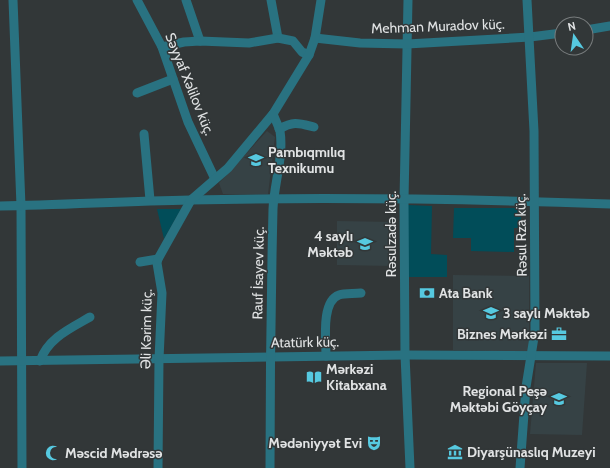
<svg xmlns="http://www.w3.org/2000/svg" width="610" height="468" font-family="Cabin,sans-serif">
<rect width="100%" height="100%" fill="#323738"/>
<g fill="#364245">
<path d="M267,131l8,6 -7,57h-45l-4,-11z"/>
<path d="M337,221l57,1 -1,44 -56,-1z"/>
<path d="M453,275l76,1v76l-76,-2z"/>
<path d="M536,363h51l-5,72 -52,-1z"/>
</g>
<g fill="#014d59">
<path d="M408,205l24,1 -1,48 16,1v22h-39z"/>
<path d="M454,208h67v20h-7v24l-43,-1v-13h-18z"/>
<path d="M157,209h24l-17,30z"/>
</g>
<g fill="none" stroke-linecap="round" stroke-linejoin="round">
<g stroke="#297281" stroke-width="9">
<path d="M13,0l8,206 1,262"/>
<path d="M137,0l25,47 26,75 27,57"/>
<path d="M186,0l14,41"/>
<path d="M271,0l7,38"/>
<path d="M408,0l-4,200 1,155 5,113"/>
<path d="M586,30l24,-4"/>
<path d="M315,38l45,5 47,1 123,-7 32,-4"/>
<path d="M162,47l22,-5 16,-1 49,2 29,-5 15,3 9,11 7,3"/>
<path d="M137,93l36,-14"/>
<path d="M279,129c15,-8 19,-6 35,-2"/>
<path d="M144,134l6,66"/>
<path d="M0,206c63,-1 127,-5 190,-6 140,-3 280,-1 420,4"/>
<path d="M140,262l18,-3"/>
<path d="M326,356c0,-15 -5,-55 13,-61 6,-2 15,-1 22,-2"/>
<path d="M0,361l405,-6 205,1"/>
<path d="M40,361c8,-23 31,-33 50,-44"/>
<path d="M158,468l1,-109 3,-66 -5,-30 1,-4 33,-59 37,-32 45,-54 36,-59 6,-17 6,-38"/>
<path d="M270,468c0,-86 1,-172 3,-259 1,-25 11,-53 7,-78 -2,-6 -5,-12 -7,-17"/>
<path d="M520,468l6,-81 9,-56 -1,-200 -7,-131"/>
</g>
</g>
<defs>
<g id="university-bare" transform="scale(1.2)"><path d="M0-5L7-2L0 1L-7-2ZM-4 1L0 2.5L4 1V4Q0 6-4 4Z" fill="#56c9e0" stroke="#323738" stroke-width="2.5" paint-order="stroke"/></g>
<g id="school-bare" transform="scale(1.2)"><path d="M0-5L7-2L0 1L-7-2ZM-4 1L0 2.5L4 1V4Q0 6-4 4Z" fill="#56c9e0" stroke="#323738" stroke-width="2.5" paint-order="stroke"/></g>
<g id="bank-bare" transform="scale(1.2)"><path d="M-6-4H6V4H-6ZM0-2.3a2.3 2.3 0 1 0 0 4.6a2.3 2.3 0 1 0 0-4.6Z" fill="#56c9e0" stroke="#323738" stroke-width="2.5" paint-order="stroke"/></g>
<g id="office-bare" transform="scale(1.2)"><path d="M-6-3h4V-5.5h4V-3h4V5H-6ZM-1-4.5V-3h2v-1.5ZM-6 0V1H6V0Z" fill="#56c9e0" stroke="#323738" stroke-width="2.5" paint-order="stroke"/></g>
<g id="library-bare" transform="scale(1.2)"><path d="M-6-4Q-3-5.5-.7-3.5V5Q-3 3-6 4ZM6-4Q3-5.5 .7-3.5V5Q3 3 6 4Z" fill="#56c9e0" stroke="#323738" stroke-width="2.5" paint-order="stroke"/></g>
<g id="theatre-bare" transform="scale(1.2)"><path d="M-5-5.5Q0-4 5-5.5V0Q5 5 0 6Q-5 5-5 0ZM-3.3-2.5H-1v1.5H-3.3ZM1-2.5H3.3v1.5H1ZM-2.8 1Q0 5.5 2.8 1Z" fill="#56c9e0" stroke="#323738" stroke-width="2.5" paint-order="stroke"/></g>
<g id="museum-bare" transform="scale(1.2)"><path d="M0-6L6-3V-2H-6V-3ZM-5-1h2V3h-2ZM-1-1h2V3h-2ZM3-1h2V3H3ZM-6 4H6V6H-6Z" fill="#56c9e0" stroke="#323738" stroke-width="2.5" paint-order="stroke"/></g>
<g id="mosque-bare" transform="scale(1.2)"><path d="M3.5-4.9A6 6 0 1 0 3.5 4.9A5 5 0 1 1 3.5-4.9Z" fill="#56c9e0" stroke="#323738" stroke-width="2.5" paint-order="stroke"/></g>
</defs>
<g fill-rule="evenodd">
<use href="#university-bare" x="256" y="160"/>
<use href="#school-bare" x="365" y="244"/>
<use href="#bank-bare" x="427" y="293"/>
<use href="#school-bare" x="491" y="313"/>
<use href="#office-bare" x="559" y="334"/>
<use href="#library-bare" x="314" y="377"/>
<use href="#university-bare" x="559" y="399"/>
<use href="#theatre-bare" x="374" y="443"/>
<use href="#museum-bare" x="455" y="452"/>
<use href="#mosque-bare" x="53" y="453"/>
</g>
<g text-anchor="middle" stroke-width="3" stroke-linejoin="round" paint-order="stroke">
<g font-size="14" fill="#e1e3e4" stroke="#323738">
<text transform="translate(438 26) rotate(-2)" y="5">Mehman Muradov küç.</text>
<text transform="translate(190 84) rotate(68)" y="5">Səyyaf Xəlilov küç.</text>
<text transform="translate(391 234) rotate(-90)" y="5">Rəsulzadə küç.</text>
<text transform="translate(521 235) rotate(-91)" y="5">Rəsul Rza küç.</text>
<text transform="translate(258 273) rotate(-89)" y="5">Rauf İsayev küç.</text>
<text transform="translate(146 329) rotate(-89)" y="5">Əli Kərim küç.</text>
<text transform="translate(305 342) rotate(-1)" y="5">Atatürk küç.</text>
</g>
<g font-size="14" font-weight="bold" fill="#e1e3e4" stroke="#323738" text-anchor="start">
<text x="268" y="157">Pambıqmılıq<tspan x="268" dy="16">Texnikumu</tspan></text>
<text x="353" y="241" text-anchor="end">4 saylı<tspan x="353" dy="16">Məktəb</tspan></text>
<text x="439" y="298">Ata Bank</text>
<text x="503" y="318">3 saylı Məktəb</text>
<text x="547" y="339" text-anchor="end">Biznes Mərkəzi</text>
<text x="326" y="374">Mərkəzi<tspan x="326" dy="16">Kitabxana</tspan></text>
<text x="547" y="396" text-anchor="end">Regional Peşə<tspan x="547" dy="16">Məktəbi Göyçay</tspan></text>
<text x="362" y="448" text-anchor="end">Mədəniyyət Evi</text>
<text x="467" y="457">Diyarşünaslıq Muzeyi</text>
<text x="65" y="458">Məscid Mədrəsə</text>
</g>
</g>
<g transform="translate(574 36) rotate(347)"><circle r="19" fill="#323738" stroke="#787c7d"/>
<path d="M0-3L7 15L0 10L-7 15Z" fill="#56c9e0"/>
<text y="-6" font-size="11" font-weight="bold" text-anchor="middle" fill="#e1e3e4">N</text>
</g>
</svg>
